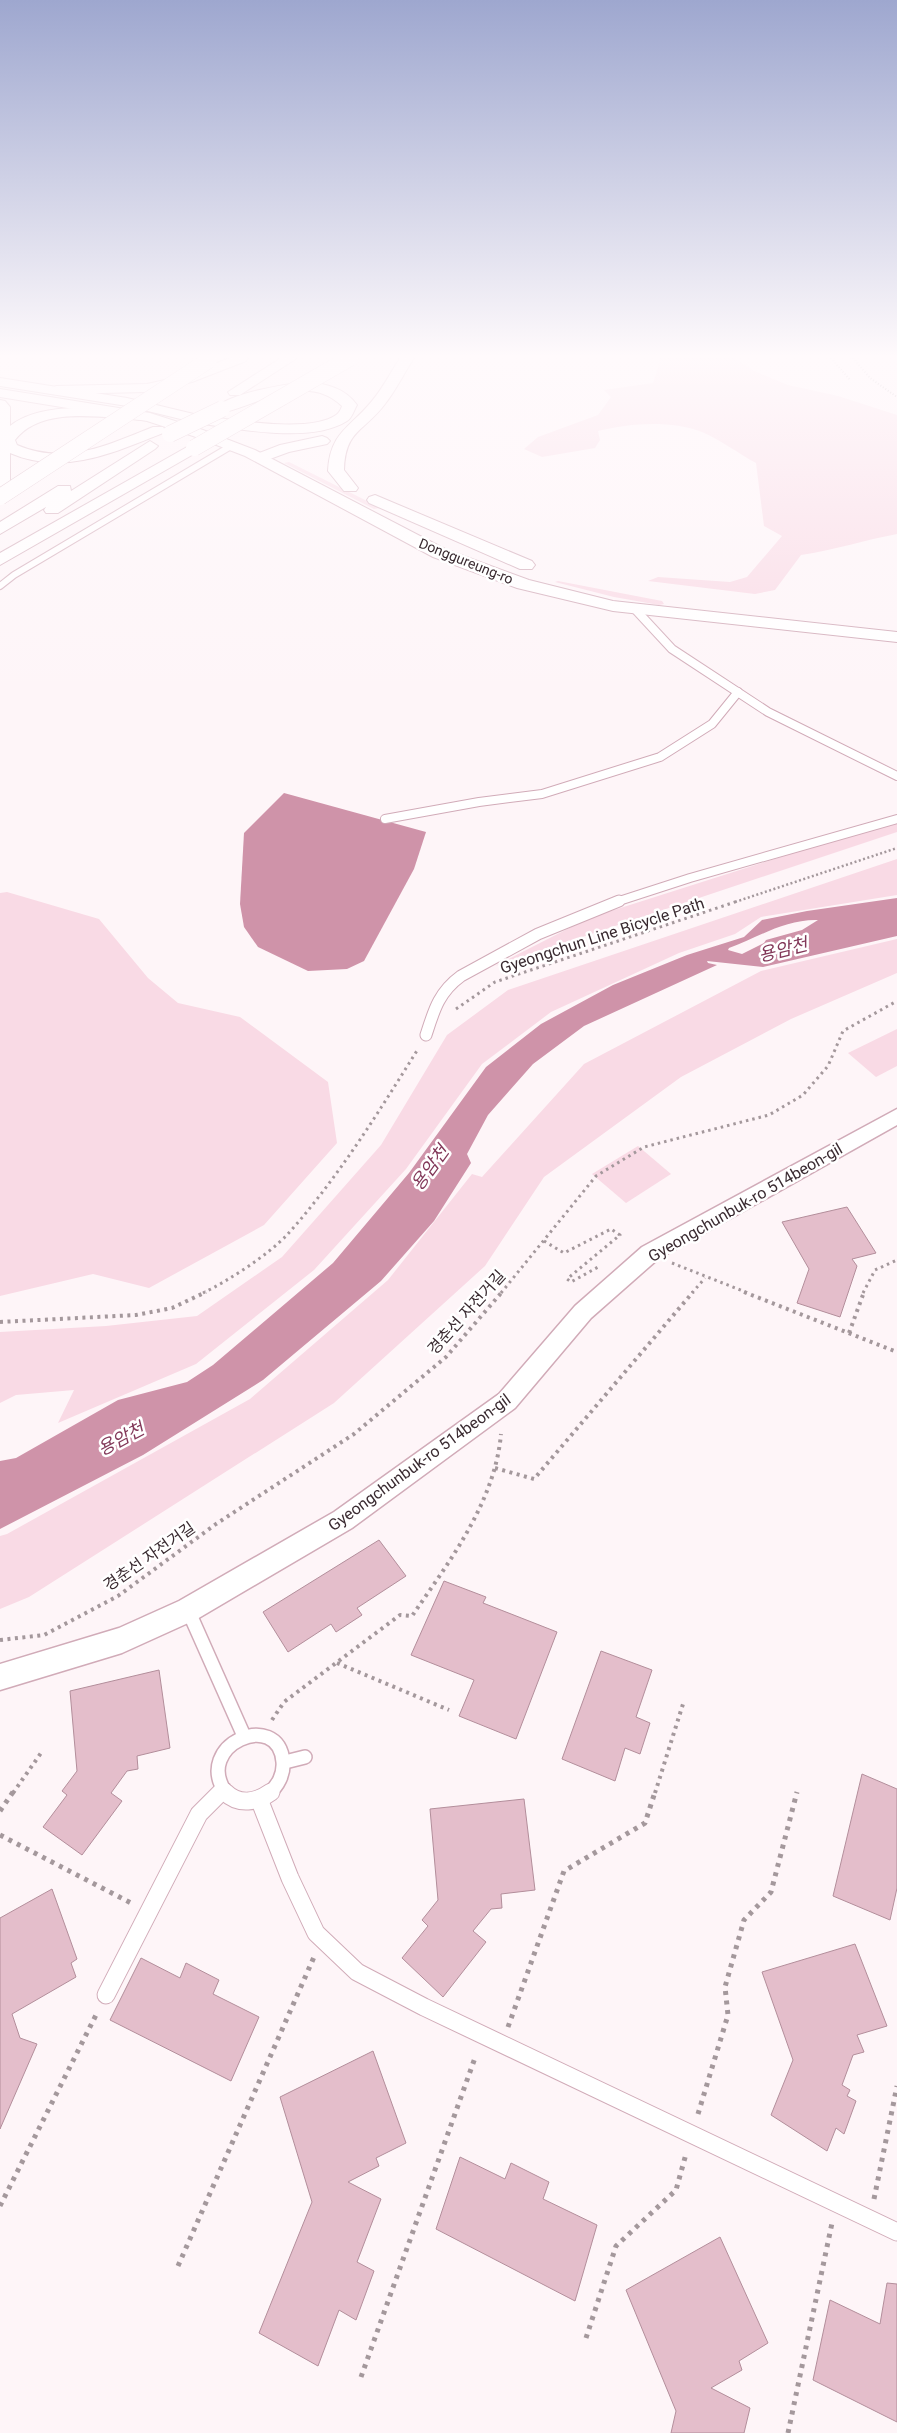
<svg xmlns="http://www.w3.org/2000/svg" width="897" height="2433" font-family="Roboto,'Noto Sans KR',sans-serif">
<rect width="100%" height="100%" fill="#fef5f8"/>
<g fill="#f9dae5">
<path d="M661,358h74l19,13 34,14 50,11 59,19v119c-32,6 -63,16 -96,21l-26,35 -20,4 -107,-13 10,-4 72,5 17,-5 35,-41 -18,-10 -8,-63c-17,-9 -35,-23 -54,-31 -31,-12 -72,-9 -104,-1l2,9 -5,8 -53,9 -18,-8 14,-12 60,-22 13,-18 -7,-7 49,-7z"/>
<path d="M289,462l90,45 1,1 -6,1 -90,-46z"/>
<path d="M558,581l104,20 2,3 -5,1 -45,-8 -59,-15z"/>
<path d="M897,820v12l-402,134 94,-48z"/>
<path d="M897,859v36l-136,22 -26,17 -56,19 -128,59 -69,52 -76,105 -92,101 -118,94 -138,59 16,-33 -58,5 -16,8v-71l106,-6 91,-10 85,-59 99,-112 66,-110 61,-45z"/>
<path d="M7,892l92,27 49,59 30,25 62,14 88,65 9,61 -73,82 -115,63 -56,-14 -93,22v-403z"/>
<path d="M897,939v34l-106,46 -110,58 -137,100 -59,89 -151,137 -305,194 -29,12v-73l7,-2 243,-135 138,-119 84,-106 10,3 102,-113 177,-93z"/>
<path d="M897,1029v37l-21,11 -28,-24z"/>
<path d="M638,1146l33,28 -45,29 -34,-29z"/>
</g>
<g fill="#cf93a9" fill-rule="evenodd">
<path d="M284,793l142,39 -12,37 -50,92 -17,8 -39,2 -50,-24 -14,-20 -4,-23 4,-71z"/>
<path d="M897,898v38l-134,31 -56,-6 1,2 9,2 -133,61 -51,38 -45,51 -21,39 4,9 -37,58 -53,60 -118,99 -120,75 -143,74v-68l16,-3 102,-58 69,-18 26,-17 120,-102 76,-90 77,-106 55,-43 72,-39 74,-30 57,-18 18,-17 45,-9zM818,920l-16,10 -36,10 -2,3 -22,11 -14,-4 1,-2c30,-11 56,-29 89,-28z"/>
</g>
<g fill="#e4becb" stroke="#b38e9b">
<path d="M847,1207l29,46 -24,6 5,7 -17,51 -43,-14 12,-34 -27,-47z"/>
<path d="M379,1540l27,36 -49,32 5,7 -26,17 -5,-8 -43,28 -25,-40z"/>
<path d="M444,1581l42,16 -3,6 74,29 -41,107 -57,-23 15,-36 -63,-25z"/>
<path d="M601,1651l51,19 -16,47 14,6 -10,31 -15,-6 -10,33 -53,-22z"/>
<path d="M159,1670l11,78 -33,8 1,13 -11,2 -16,22 11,8 -40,54 -39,-28 24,-32 -5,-4 15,-20 -7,-80z"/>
<path d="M862,1774l35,15v99l-7,32 -57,-24z"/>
<path d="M524,1799l11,91 -34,4 1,14 -11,1 -18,22 13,11 -43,55 -41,-39 26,-32 -6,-6 16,-20 -8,-91z"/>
<path d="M52,1889l25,70 -6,4 5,14 -64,37 8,24 17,6 -37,85v-211z"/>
<path d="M855,1944l32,82 -30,9 7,17 -11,3 -11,30 8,5 -3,6 9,5 -12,33 -8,-6 -9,23 -56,-36 22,-55 -31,-88z"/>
<path d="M141,1958l39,20 6,-15 33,17 -6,14 46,23 -28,64 -121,-61z"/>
<path d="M373,2051l33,92 -30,15 3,8 -31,16 33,17 -24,63 17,9 -18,49 -17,-10 -21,56 -59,-33 53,-131 -32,-105z"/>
<path d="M460,2157l45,22 6,-16 38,19 -6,17 54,26 -22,76 -139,-72z"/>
<path d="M720,2237l48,106 -29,18 3,9 -31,18 39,20 -6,25h-73l5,-22 -50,-121z"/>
<path d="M887,2283l10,1v138l-84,-42 17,-80 50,24z"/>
</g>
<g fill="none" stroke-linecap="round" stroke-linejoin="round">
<g stroke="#d1abb8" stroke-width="8">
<path id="lane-far4" d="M0,586l14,-11 217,-129"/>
</g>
<g stroke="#d1abb8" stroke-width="10">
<g id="lane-far3">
<path d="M634,608l38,41 96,63 129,64"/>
<path d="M385,819l94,-17 63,-8 118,-37 52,-33 26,-32"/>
<path d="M616,902l74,-24 207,-59"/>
</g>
</g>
<g stroke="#d1abb8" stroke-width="13">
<path id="lane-far2" d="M426,1035c8,-25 13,-43 35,-59l77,-42 81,-33"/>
</g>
<g stroke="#d1abb8" stroke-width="16">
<g id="lane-far1">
<path d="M188,1610l56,126"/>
<path d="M285,1762l20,-5"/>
<path d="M220,1793l4,-4"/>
<path d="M226,1793c-34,-48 53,-85 57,-31 1,12 -5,24 -14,31"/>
</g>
</g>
<g stroke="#d1abb8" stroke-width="19">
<g id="lane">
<path d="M225,1792c14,14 32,10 46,0"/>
<path d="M259,1799l31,79 26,55 41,39 67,35 473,225"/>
<path d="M106,1995l93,-181 22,-22"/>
</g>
</g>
<g stroke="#d1abb8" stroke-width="3">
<path id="street" d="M897,1109v16l-239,134 -67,59 -76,90 -163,120 -155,91 -75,34 -122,37v-26l119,-36 60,-27 155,-89 165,-118 76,-88 67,-59z"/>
</g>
<g stroke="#d1abb8" stroke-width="2">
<g id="secondary">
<path d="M0,389l150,24 53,17 52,20 190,99 84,31 84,21 284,31v10l-284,-31 -96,-23 -84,-31 -188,-101 -52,-20 -46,-15 -147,-24z"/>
<path d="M375,495l157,66 3,4 -3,4h-12l-151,-66 -2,-3 2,-3z"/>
</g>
</g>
<g stroke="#d1abb8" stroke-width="2">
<path id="primary" d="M0,378l127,20 75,18 2,3 -7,4 -70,-17 -127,-20z"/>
</g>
<g stroke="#d1abb8" stroke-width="2">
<g id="highway">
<path d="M230,358h18l-2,3 -54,21 -45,10 -91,2 -7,-4 7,-4 91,-2 36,-8z"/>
<path d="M281,358h16l-57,37h-10l-2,-3z"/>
<path d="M400,358h14c-10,15 -18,32 -29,46 -21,28 -40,26 -41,66l14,18 -2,3h-12l-16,-20c2,-39 22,-43 44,-70 11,-13 19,-29 28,-43z"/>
<path d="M307,382c20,2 38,6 50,23 -3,5 -5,13 -10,16 -36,23 -109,8 -150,2l-7,-4 7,-4c32,4 112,19 139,0 3,-2 5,-6 6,-9 -35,-34 -82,-2 -120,7l-7,-4c12,-16 72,-25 92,-27z"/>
<path d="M0,400l5,1 5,6v19c33,-26 93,-17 132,-14l7,4 -7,4c-39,-2 -100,-15 -127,20l2,5c49,21 90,0 136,-18h10l2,3 -2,3c-50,20 -100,43 -153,20v31l-4,10 -6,2z"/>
<path d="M322,436l5,2 3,3 -3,3 -38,8 -30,11 -8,-5 3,-3 26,-10z"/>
<path d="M150,441l8,5 -3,3 -97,64h-12l-2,-3 2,-3 -46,27v-12l58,-36h12l1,5z"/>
<path d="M194,443l5,2 3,3 -3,3 -199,114v-12z"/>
</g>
</g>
<g stroke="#a4989c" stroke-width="2" stroke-dasharray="1 2" stroke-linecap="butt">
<path d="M831,358l19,22"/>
<path d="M853,358l17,20 27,19"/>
</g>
<path stroke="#a4989c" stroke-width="2.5" stroke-dasharray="2 2.5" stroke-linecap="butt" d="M735,902l162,-54"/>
<g stroke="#a4989c" stroke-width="3" stroke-dasharray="2.5 4" stroke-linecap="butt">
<path d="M456,1009l39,-27 243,-81"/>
<path d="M544,1241l20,12 47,-24 9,6 -53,44 4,3 29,-16"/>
<path d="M672,1263l76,30"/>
<path d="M203,1293c25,-12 65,-38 84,-58 51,-57 91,-122 131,-186"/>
<path d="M501,1293l95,-117 48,-29 125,-32 34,-20 25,-29 15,-35 54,-30"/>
<path d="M692,1293l13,-15"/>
<path d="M863,1293l12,-23 22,-10"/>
</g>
<g stroke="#a4989c" stroke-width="4" stroke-dasharray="3 4.5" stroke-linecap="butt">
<path d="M744,1292l153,60"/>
<path d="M0,1322l136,-7 36,-7 34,-16"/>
<path d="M849,1333l15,-41"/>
<path d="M495,1468l39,11 159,-187"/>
<path d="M0,1640l44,-5 74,-39 98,-72 138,-90 92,-77 56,-65"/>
<path d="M337,1663l112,47"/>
<path d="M272,1720l12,-18 116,-87 12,1c37,-54 83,-114 89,-182"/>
<path d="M13,1793l28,-40"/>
<path d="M655,1793l28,-89"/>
</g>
<g stroke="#a4989c" stroke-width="5" stroke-dasharray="4 5.5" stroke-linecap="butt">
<path d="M0,1811l13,-19"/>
<path d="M0,1835l131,68"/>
<path d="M508,2027l56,-156 81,-48 10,-31"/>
<path d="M698,2114l30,-99 -3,-28 19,-67 27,-28 26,-100"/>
<path d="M874,2199l23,-113"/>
<path d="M0,2206l98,-195"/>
<path d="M178,2266l136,-309"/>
<path d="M586,2338l30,-92 60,-56 10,-36"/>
<path d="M361,2377l115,-322"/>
<path d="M788,2433l44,-210"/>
</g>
<use href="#lane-far4" stroke="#fff" stroke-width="6"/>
<use href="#lane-far3" stroke="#fff" stroke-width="8"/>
<use href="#lane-far2" stroke="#fff" stroke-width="11"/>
<use href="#lane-far1" stroke="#fff" stroke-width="13"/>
<use href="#lane" stroke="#fff" stroke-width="17"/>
<use href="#street" fill="#fff" fill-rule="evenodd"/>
<use href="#secondary" fill="#fff" fill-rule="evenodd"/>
<use href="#primary" fill="#fff" fill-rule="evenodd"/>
<use href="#highway" fill="#fff" fill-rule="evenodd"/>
<g stroke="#d1abb8" stroke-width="17" stroke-linecap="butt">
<g id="highway-bridge">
<path d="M170,434l52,-25"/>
<path d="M194,448l156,-90"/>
<path d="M0,497l209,-137"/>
</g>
</g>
<use href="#highway-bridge" stroke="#fff" stroke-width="16"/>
</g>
<linearGradient id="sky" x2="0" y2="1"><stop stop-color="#9ea7cf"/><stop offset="0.51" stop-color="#fffafc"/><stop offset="1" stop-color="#fffafc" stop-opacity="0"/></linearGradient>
<rect width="897" height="698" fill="url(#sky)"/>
<g text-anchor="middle" stroke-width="5" stroke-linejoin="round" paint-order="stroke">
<g font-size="14" fill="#3a2b31" stroke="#fff">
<text transform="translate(466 561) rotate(22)" y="5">Donggureung-ro</text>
</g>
<g font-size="16" fill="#3a2b31" stroke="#fff">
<text transform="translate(602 935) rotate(-18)" y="6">Gyeongchun Line Bicycle Path</text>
<text transform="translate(745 1202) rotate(-30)" y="6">Gyeongchunbuk-ro 514beon-gil</text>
<text transform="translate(466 1312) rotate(-48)" y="6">경춘선 자전거길</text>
<text transform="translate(419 1462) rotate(-36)" y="6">Gyeongchunbuk-ro 514beon-gil</text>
<text transform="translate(149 1556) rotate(-35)" y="6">경춘선 자전거길</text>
</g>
<g font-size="18" font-style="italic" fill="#823859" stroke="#fff">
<text transform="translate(783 950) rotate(-14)" y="6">용암천</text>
<text transform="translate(430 1168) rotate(-54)" y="6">용암천</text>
<text transform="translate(121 1439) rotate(-28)" y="6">용암천</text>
</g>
</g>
</svg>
